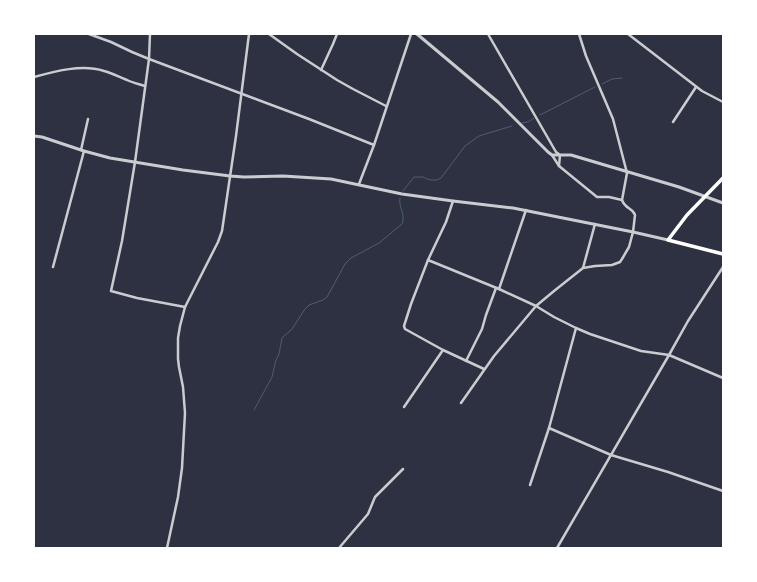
<svg xmlns="http://www.w3.org/2000/svg" width="757" height="582" font-family="Quicksand,sans-serif">
<rect width="100%" height="100%" fill="#2d3142"/>
<g fill="none" stroke-linecap="round" stroke-linejoin="round">
<g stroke="#4f5d75" stroke-width="1">
<path d="M602,84l10,-5 10,-1"/>
<path d="M540,115l55,-28"/>
<path d="M522,123l6,-1 6,-4"/>
<path d="M403,191l11,-14h9l4,2 4,1h6l4,-2 24,-32 4,-3 10,-7 33,-10"/>
<path d="M254,410l18,-33 4,-17 3,-6 3,-16 10,-9 13,-20 4,-4 14,-5 4,-3 18,-33 6,-6 28,-15 23,-19c4,-11 -4,-16 -2,-26"/>
</g>
<g stroke="#caccd0" stroke-width="2.5">
<path d="M89,34l22,8 21,10 17,7 160,60 65,26"/>
<path d="M150,34l-1,25 -14,103 -13,79 -11,50 26,7 48,9"/>
<path d="M269,34l28,20 40,26 16,9 33,17"/>
<path d="M488,34l68,118 4,3 -1,11"/>
<path d="M628,34l74,57 21,11"/>
<path d="M321,70l12,-26 4,-10"/>
<path d="M34,77c22,-6 48,-13 70,-6 8,2 15,6 23,9 6,3 12,4 18,6"/>
<path d="M673,122l23,-35"/>
<path d="M81,150l7,-31"/>
<path d="M552,155l7,11 38,31h12l13,3"/>
<path d="M359,184l15,-39 37,-111"/>
<path d="M453,201l-7,21 -18,38 -17,44 -7,22 1,3 38,21 41,19"/>
<path d="M428,260l71,29 37,17 18,11 22,11 14,6 51,17 28,4 54,23"/>
<path d="M53,267l31,-116"/>
<path d="M583,268l12,-44"/>
<path d="M499,289l27,-79"/>
<path d="M466,361l16,-32 4,-14 10,-27"/>
<path d="M461,403l33,-47 42,-50 18,-15 29,-23 12,-2 17,-1 8,-3 2,-3 7,-12 4,-15 2,-17c-2,-7 -10,-6 -13,-15l5,-27 -14,-54 -27,-63 -7,-22"/>
<path d="M404,407l39,-57"/>
<path d="M549,428l62,27 57,17 55,19"/>
<path d="M530,485l19,-57 27,-100"/>
<path d="M167,548l11,-51 4,-29 3,-55 -2,-26 -4,-20 -1,-8v-21l2,-12 5,-19 33,-65 4,-11 14,-95 13,-102"/>
<path d="M339,548l29,-34 7,-17 28,-28"/>
<path d="M557,548l112,-193 19,-34 35,-54"/>
</g>
<g stroke="#caccd0" stroke-width="3">
<path d="M417,34l81,68 50,50 4,3h19l108,32 44,16"/>
<path d="M34,136l8,1 42,14 26,7 73,12 47,6 14,1 39,-1 48,3 71,15 51,7 60,7 120,24 35,8"/>
</g>
<path stroke="#fff" stroke-width="3.5" d="M723,178l-36,37 -19,25 55,14"/>
</g>
<rect width="757" height="582" fill="none" stroke="#ffffff" stroke-width="70"/>
</svg>
